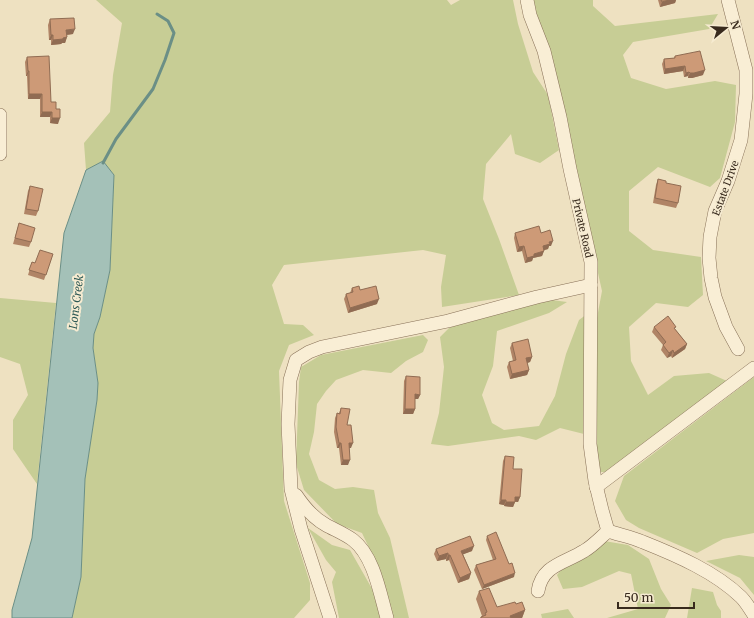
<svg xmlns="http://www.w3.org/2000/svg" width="754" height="618" font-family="Merriweather,serif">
<rect width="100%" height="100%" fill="#eee1c1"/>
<g fill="#c7cd95">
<path d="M96,0h351l4,5 9,-5h53l5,24 15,48 15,23 11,55 -19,13 -25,-9 -4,-20 -25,30 -3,35 16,40 20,56 -77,12 -1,-20 5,-32 -23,-5 -139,15 -12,20 12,39 19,1 11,10 -25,10 -10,26 5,130 26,82v17l-16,18h-222l9,-41 4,-98 12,-79 1,-17 -5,-35 1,-14 6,-17 10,-47 4,-95 -11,-14 -17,9 -2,-27 26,-31 3,-37 9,-52z"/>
<path d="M531,0h62v6l22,20 103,-12 -9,15 -76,13 -10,13 8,23 35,11 49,-8 21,4 -1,37 -15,56 -10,9 -52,-20 -29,24v40l24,19 48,7 2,38 -15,12 -32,-4 -27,24 2,34 17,34 26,-19 35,-3 18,8 -121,91h-5l-4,-14 -1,-135 6,-32 -53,-239z"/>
<path d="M0,298l56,5 -19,181 -24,-35v-29l15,-25 -8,-31 -20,-7z"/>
<path d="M544,299l23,3 -18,11 -52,18 -4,35 -11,29 10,28 12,7 35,-4 16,-30 11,-42 13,-34 8,-6 -3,120 -24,-6 -24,12 -17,-4 -71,10 -17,-2 8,-31 5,-46 -4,-30 9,-9 24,-9z"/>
<path d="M423,335l5,5 -5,12 -17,9 -15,12 -28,-3 -27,10 -10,11 -9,13 -3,28 -5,22 10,26 16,9 18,-2 21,3 4,23 12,25 19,80h-18l-19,-64 -10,-21 -25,-9 -33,-34 -8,-26 3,-82 2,-15 20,-12z"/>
<path d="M754,377v156l-31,6 -26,14 -58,-25 -13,-8 -11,-19 9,-25z"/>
<path d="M308,528l24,17 18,5 29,51 4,17h-44l-7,-36 4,-10 -10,-12z"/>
<path d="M604,541l24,4 21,14 12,30 10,16 -6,13h-58l31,-9 -7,-35 -12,-3 -37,16 -19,2 -6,-14 9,-11z"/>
<path d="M739,555l15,2v38l-14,-17 -34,-17z"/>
<path d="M692,588l21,4 4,13 4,6v7h-34z"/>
<path d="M568,609l6,9h-32l-1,-4z"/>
</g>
<path fill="#a4c1b8" stroke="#6b8f86" d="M103,161l11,14 -4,95 -10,47 -6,17 -1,14 5,35 -1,17 -12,79 -4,98 -9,41h-60v-8l20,-72 32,-305 22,-63z"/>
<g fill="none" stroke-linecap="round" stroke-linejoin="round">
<path stroke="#6b8f86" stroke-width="3" d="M103,163l13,-24 37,-50 12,-29 9,-27 -6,-12 -11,-7"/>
<g stroke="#887158" stroke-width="14">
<g id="minor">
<path d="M527,0l3,15 14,36 16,66 10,52 21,93 -1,182 5,37 7,29 6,21c12,4 24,6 35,11 35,14 72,30 98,55 5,5 9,12 13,18"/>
<path d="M728,0l18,70v24l-5,46 -13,41 -13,30 -5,26 -1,21 2,20 4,19 11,30 12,22"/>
<path d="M0,115v39"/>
<path d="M596,487l158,-119"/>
<path d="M296,495c8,12 17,23 30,30 9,5 19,9 27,15 21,16 27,54 34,78"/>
<path d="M538,591c4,-26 27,-28 46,-40 9,-5 17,-14 24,-20"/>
<path d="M330,618l-29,-89 -10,-40 -3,-65 2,-44 6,-20 13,-8 13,-5 126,-26 89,-24 54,-12"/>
</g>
</g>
<use href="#minor" stroke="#f9eed5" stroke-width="13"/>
</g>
<g fill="#b08466">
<path d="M658,0h18l-1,3 -15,4z"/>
<path d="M50,19l23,15 -6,1v2l-2,6h-3l-1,1 -10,1v-5h-2l-1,-15z"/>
<path d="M675,56l28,19 -11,3h-4v-2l-4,1 -1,-6 -19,3 -2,-10 2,-5 10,-1z"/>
<path d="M27,57l24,45 5,7 2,15 -8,-1v-6h-10v-18h-12l-1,-23h-1l-1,-14z"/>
<path d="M658,179l8,4 12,20 -2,5 -23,-5 3,-18z"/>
<path d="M30,186l8,25 -2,5 -12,-2 4,-23z"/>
<path d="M19,223l12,19 -2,5 -16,-3z"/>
<path d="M515,233h26l10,13h-2l-1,3 -4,1 -2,6 -9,2 -1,3 -7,2 -3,-12 -5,1 -3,-14z"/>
<path d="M53,254l-9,26 -16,-5 4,-13 3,1z"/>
<path d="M352,288l8,2 17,14 -29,9 -4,-14 2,-5 4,-1z"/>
<path d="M654,327l21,2 12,15 -2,5 -13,9 -1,-2 -4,2 -6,-8 2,-5 -11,-13z"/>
<path d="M512,343l20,14 -2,5 -3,1 2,7 -2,5 -17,4 -3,-12 2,-5 4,-1 -3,-13z"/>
<path d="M406,376l14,19 -2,4h-3v10l-2,5h-10l1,-33z"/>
<path d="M341,408l6,17 4,23h-2l-1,17h-7l-2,-17h-2l-3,-16 1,-14 2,-5h2z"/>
<path d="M505,456l8,13 7,28 -2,5h-3l-2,5 -9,-1v-1l-5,-1 4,-43z"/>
<path d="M487,536l27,41 -32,12 -8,-19 2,-5 17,-5 -7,-20z"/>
<path d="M436,549l36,2 -9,3 8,19 -2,6 -11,4 -9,-23 -3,1v-2l-9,2 -3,-7z"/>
<path d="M479,591l18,16 19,-3 9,6 -3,8h-42l2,-2 -6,-17z"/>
</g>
<g fill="#906c53">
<path d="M669,0h7l-1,3 -15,4 2,-5z"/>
<path d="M75,29l-2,5 -9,1 2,-5z"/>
<path d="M51,35h2l-2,5h-2z"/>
<path d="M67,37l-2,6h-3l-1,1 -10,1 2,-5z"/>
<path d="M685,66l-2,5 -19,3 1,-5z"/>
<path d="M705,70l-2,5 -11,3h-4l2,-5z"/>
<path d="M28,71h1l-2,5h-1z"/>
<path d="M689,72l-1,4 -4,1 2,-4z"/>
<path d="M29,94h13l-2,5h-12z"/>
<path d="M42,112h10l-2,5h-10z"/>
<path d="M52,118h8l-2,6 -8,-1z"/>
<path d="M553,241l-2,5h-2l-1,3 -7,2 2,-5 6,-4z"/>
<path d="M524,246l-2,5 -5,1 2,-5z"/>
<path d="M544,251l-2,5 -9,2 -1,3 -7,2 2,-5 7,-4z"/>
<path d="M379,299l-2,5 -29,9 2,-5z"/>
<path d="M687,344l-2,5 -13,9 2,-5z"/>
<path d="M673,350l-2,6 -4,2 2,-5z"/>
<path d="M532,357l-2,5 -6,2 2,-6z"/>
<path d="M529,370l-2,5 -17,4 2,-5z"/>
<path d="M415,394l5,1 -2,4h-5z"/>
<path d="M405,409h10l-2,5h-10z"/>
<path d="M339,443h2l-2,5h-2z"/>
<path d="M349,443h4l-2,5h-4z"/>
<path d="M343,460h7l-2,5h-7z"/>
<path d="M515,497h5l-2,5 -5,-1z"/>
<path d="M501,500h5l-2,5 -5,-1z"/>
<path d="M506,502h9l-2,5 -9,-1z"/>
<path d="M474,546l-2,5 -13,5 2,-5z"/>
<path d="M448,553l-2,6 -9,2 2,-5z"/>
<path d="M448,555h2l-1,5 -3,1z"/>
<path d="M471,573l-2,6 -11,4 2,-5z"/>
<path d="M515,573l-1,4 -32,12 2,-4z"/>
<path d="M525,610l-3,8h-12v-2z"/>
</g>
<g fill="#cd9a77" stroke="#906c53">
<path d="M661,0h8l-7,2z"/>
<path d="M74,18l1,11 -9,1 1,7 -4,1v1l-10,1v-5h-2l-1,-16z"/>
<path d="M700,51l5,19 -11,3h-4l-1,-1 -3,1 -1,-7 -20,3 -1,-10 11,-1v-2z"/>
<path d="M49,56l2,46h5v7h4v9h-8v-6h-10v-18h-13v-23h-1l-1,-14z"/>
<path d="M658,179l8,2v2l15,3 -3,17 -23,-5z"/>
<path d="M30,186l13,3 -5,22 -12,-2z"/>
<path d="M19,223l16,5 -4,14 -16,-4z"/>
<path d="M539,226l2,7 9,-3 3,11 -4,1 1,2 -7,2 1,5 -10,3v2l-7,2 -3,-12 -5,1 -4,-14z"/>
<path d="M40,250l13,4 -7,21 -17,-5 3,-8 3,1z"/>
<path d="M359,286l1,4 16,-4 3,13 -29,9 -4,-14 7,-2 -1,-4z"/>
<path d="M668,316l8,11 -2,1 13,16 -13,9 -1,-3 -4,3 -6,-8 3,-3 -12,-15z"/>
<path d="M528,339l4,18 -6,1 3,12 -17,4 -3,-12 7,-2 -4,-17z"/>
<path d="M406,376l14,1v18l-5,-1v15h-10z"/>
<path d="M341,408l9,1 -3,16h4l2,18h-4l1,17h-7l-2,-17h-2l-3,-16 1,-14 3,1z"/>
<path d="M505,456l9,1 -1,12h9l-2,28h-5v5h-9v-2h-5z"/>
<path d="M496,532l13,32 3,-1 3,10 -31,12 -8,-20 20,-6 -9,-23z"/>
<path d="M470,536l4,10 -13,5 10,22 -11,5 -10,-23h-2v-2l-9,3 -3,-7z"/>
<path d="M489,588l8,19 18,-5 1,2 6,-2 3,8 -15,6 1,2h-30v-1l5,-2 -1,-2 2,-1 -8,-21z"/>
</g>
<g text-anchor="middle" stroke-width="4" stroke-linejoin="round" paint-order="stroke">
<g font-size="10" fill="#382a1d" stroke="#f6ebd1">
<text transform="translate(725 188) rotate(-70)" y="4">Estate Drive</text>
<text transform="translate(583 228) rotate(77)" y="4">Private Road</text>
</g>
<g font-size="11" font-style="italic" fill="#2c5854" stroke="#f6ebd1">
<text transform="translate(76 302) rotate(-83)" y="4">Lons Creek</text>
</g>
</g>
<g transform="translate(726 28) rotate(72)" stroke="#f6ebd1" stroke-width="3" paint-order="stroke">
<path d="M0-3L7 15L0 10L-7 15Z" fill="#382a1d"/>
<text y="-6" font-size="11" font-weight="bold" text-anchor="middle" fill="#382a1d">N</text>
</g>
<path d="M618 602v6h76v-6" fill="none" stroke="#382a1d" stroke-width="2"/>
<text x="624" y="602" font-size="12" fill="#382a1d" stroke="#f6ebd1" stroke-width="3" paint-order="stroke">50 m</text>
</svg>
